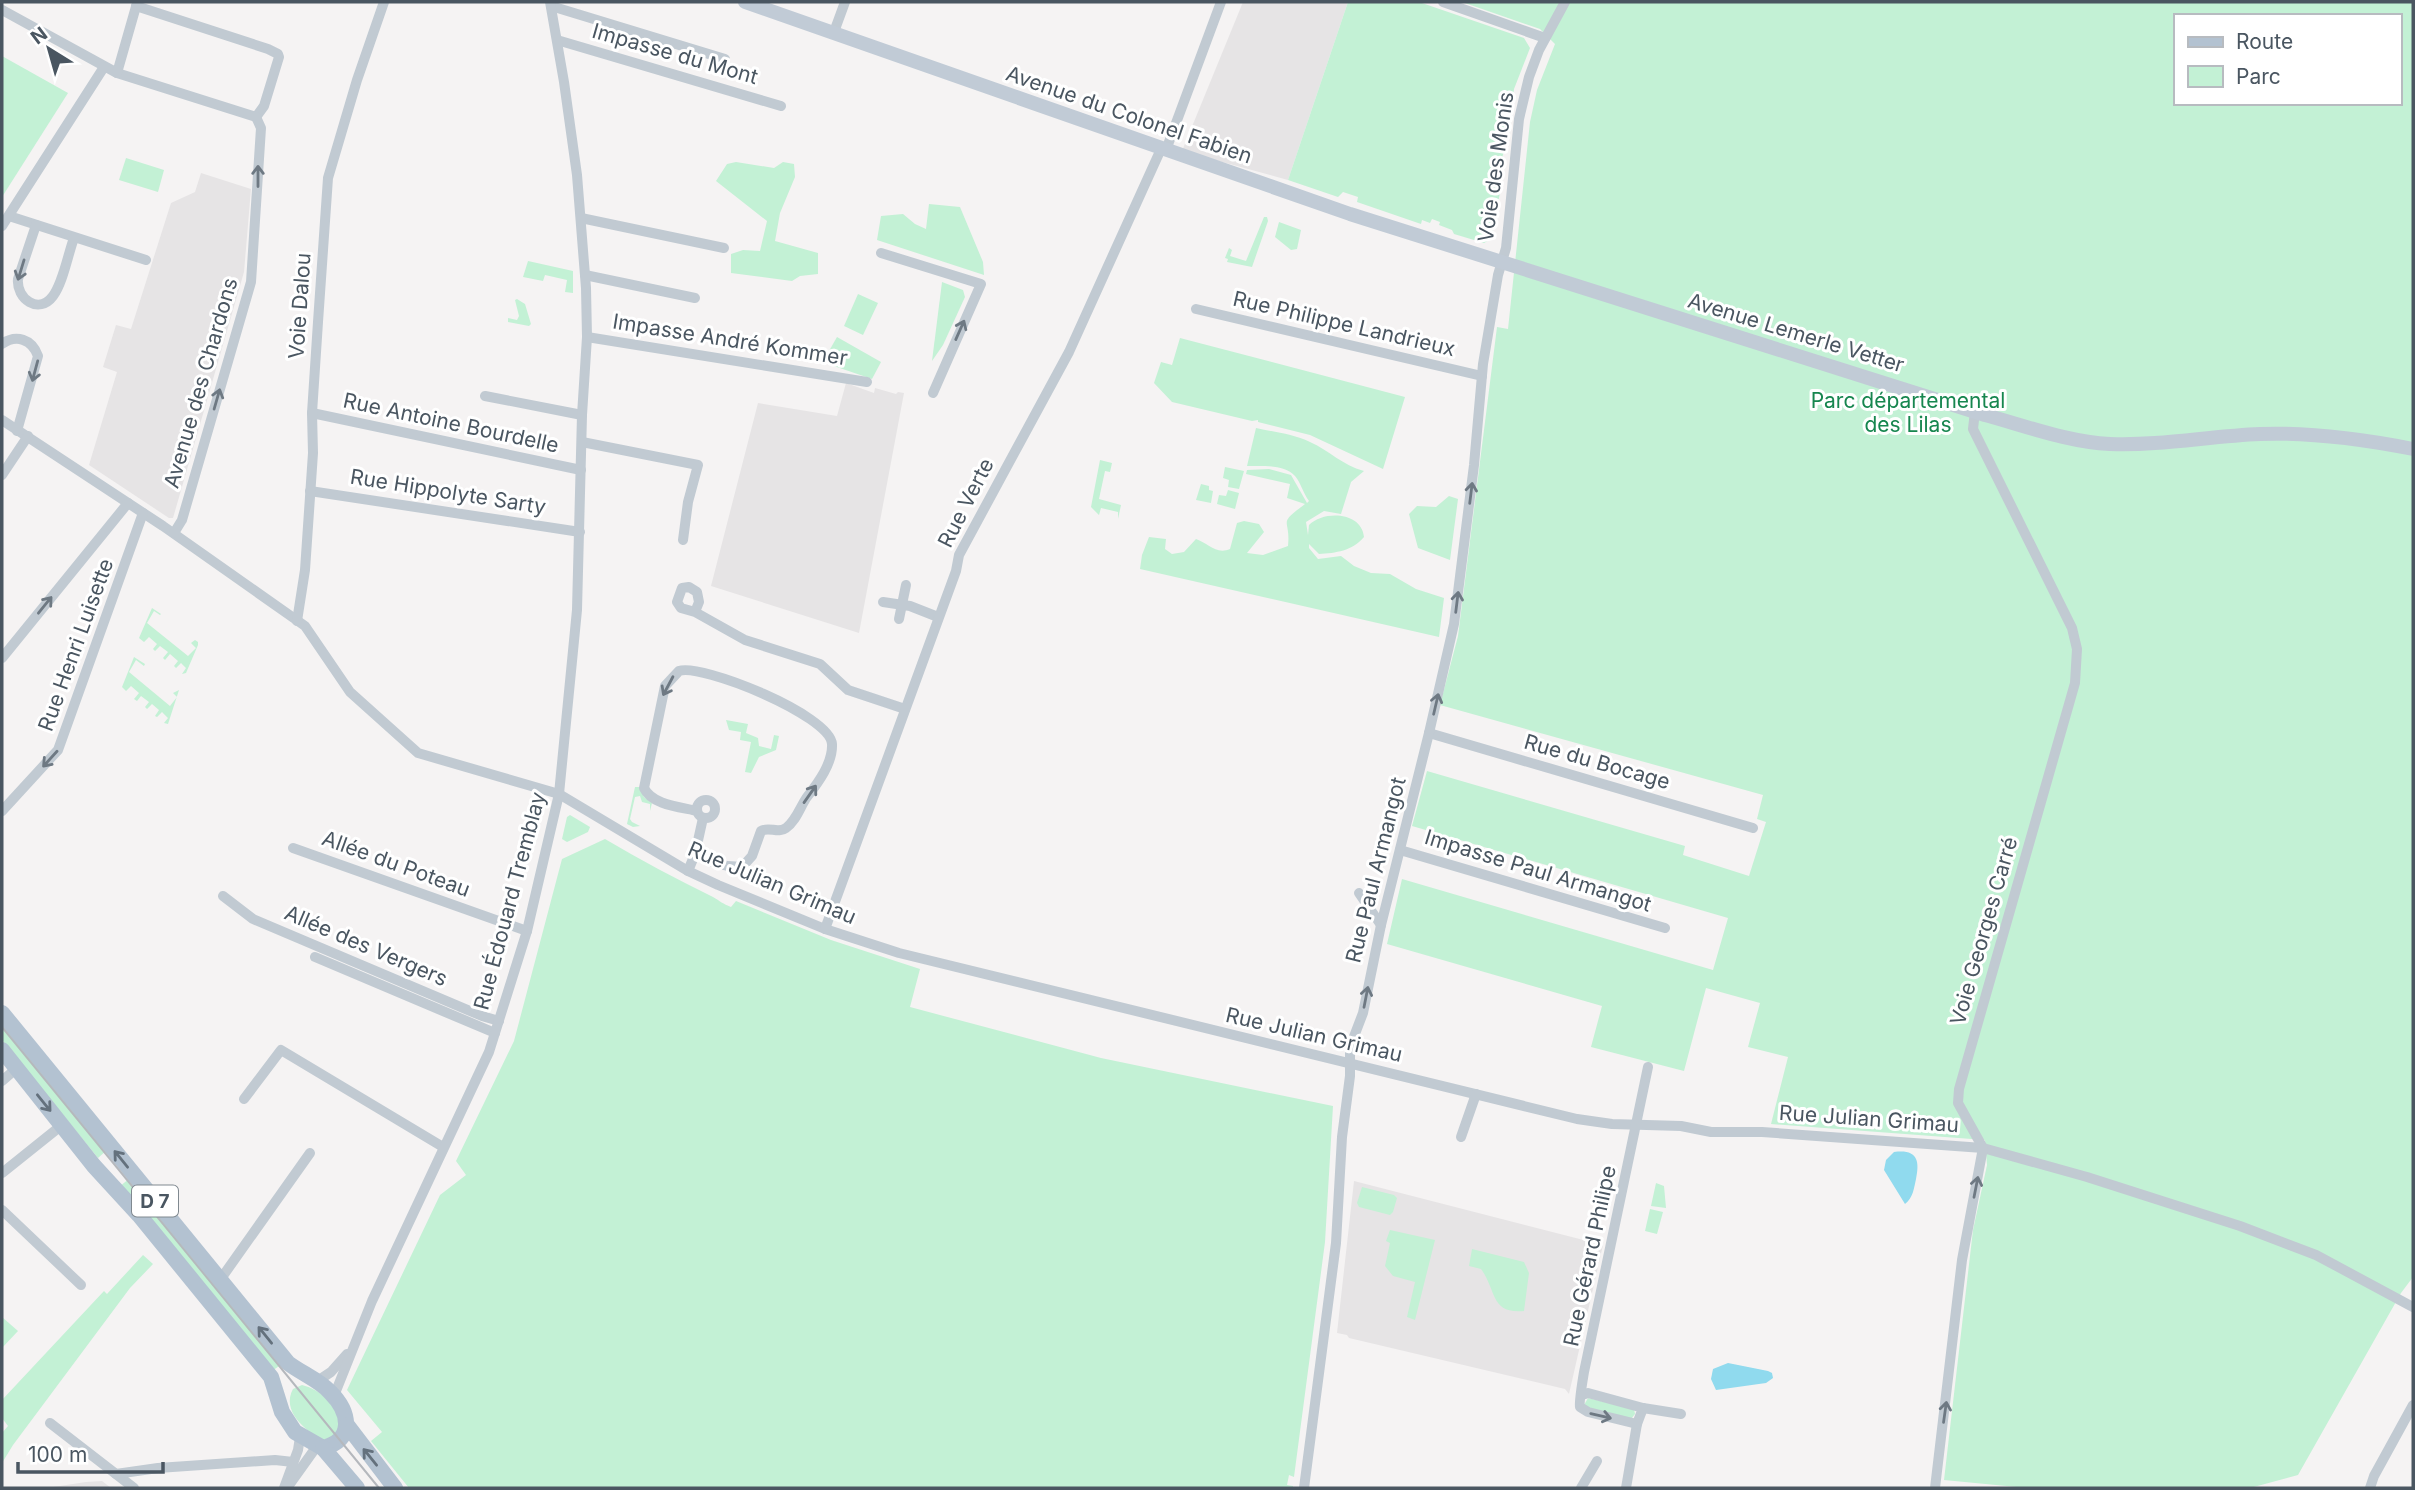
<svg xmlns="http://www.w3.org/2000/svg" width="2415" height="1490" font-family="Inter,sans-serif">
<rect width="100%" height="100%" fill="#f5f3f3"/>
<g fill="#e6e4e5">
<path d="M1243,2h105l-60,178 -106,-29z"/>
<path d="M201,173l50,16 -7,83 -71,246h-4l-80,-53 28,-93 -14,-5 13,-42 15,4 40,-126 24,-11z"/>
<path d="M846,383l28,10 1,-5 21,6 2,-2 6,1 -45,240 -148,-47 47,-183 79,13z"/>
<path d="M1354,1181l249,64 -34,149 -4,-5 -216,-51 -2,-3 -10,-2z"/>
<path d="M102,1481l9,7h-64l39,-6z"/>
</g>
<g fill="#c3f1d5" fill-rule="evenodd">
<path d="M1348,2h71l105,36 6,10 -16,41 -5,45 -9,31 4,7 -13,67 -7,4 -30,-9 -2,-4 -13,-5 1,-3 -8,-3 -2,4 -8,-3 -1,4 -64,-22 1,-5 -15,-5 -5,5 -50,-17z"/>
<path d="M1462,2h951v1275l-12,16 -103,182 -48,13h-223l-83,-8 29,-250 14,-65 -2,-25 -214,-16 17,-67 -40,-10 12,-44 -54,-15 -22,83 -93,-24 11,-41 -215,-62 15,-65 311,91 15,-52 -316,-92 15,-55 258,75 -2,9 66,21 17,-54 -9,-3 6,-24 -323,-90 18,-69 39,-309 11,2 22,-207 7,-32 18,-46 -15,-15zM2175,16h224v87h-224z"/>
<path d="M2,56l66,37 -66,104z"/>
<path d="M126,158l38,12 -6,22 -39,-12z"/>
<path d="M736,162l38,6 9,-6 11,2 1,13 -15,36 -5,28 43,12v21l-18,2 -8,5 -61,-8v-19l12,-4 17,1 7,-30 -51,-40 11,-17z"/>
<path d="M929,204l31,3 23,55 1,13 -107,-35 4,-24 22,-2 12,10 11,5z"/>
<path d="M1264,217h3l1,4 -16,46 -25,-5 1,-3 -3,-1 4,-10 3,2 -2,6 16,5z"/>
<path d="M1279,222l22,8 -4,19 -6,1 -16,-13z"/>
<path d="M528,261l45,10v22l-8,-1 2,-12 -22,-5 -2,6 -20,-4z"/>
<path d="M942,282l21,8 2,7 -22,48 -11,16z"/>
<path d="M858,294l20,9 -15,32 -19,-9z"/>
<path d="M517,299l8,5 6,20 -2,2 -21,-4v-4l9,2 2,-4 -4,-16z"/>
<path d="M837,337l44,25 -9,17 -41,-14 -2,-14z"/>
<path d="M1180,338l225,59 -22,72 -73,-34 -52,-13v-2l-6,1 -80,-19 -18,-19 7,-21 11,3z"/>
<path d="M1256,428c18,4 37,6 54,14 20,9 32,23 54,29l-13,11 -10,32 -17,-3 -18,11 2,13 1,-10c15,-15 53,-13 55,12 -12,14 -28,16 -45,17l-10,-10v4l9,11 23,-3 13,10 17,7 19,1 26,15 28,9 -5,39 -299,-68 2,-14 7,-18 17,2 -1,10 7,5 12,-2 12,-13c12,4 20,16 34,10l7,-26 7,-2 15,3 5,8 -17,21 16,2 25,-9c3,-29 -12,-20 17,-42l-18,-6 3,-14 -44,-10 1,-4 22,-1 22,6 16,28 2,-2c-6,-8 -8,-18 -14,-25 -11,-12 -34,-10 -48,-10z"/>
<path d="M1100,460l12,3 -2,9 -5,-1 -6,28 22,6 -3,14v-7l-17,-4 -2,7 -8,-8z"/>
<path d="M1225,467l19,4 -5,18 -11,-2 1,-7 -6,-2z"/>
<path d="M1201,484l8,2v4l4,1 -2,12 -15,-3z"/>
<path d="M1228,490l11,3 -4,16 -18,-5 2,-9 7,1z"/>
<path d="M1449,496l9,3 -8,61 -32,-12 -9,-34 8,-8 19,1z"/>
<path d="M152,608l9,6 -1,1 -6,-4 -7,12 41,33 8,-8 -5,-5 4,-3 3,2v3l-12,28 -4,1 4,-6 -5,-5 -5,5 -2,-2 4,-5 -8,-7 -5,6 -2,-2 5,-6 -8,-6 -5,5 -2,-2 4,-5 -8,-7 -5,5 -5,-4z"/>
<path d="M134,657l11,7 -1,2 -8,-6 -7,12 41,34 7,-9 -4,-4 6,-3 -11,34 -4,-1 4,-5 -6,-6 -5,5 -2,-1 4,-6 -7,-6 -5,5 -2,-2 4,-5 -8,-6 -4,5 -3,-2 5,-6 -8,-7 -5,5 -4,-4z"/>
<path d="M726,720l22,4 -2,9 12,5 1,8 12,3 3,-14 5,1 -3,14 -17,7 -8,16 -6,-1 6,-30 -11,-2 1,-8 -12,-2z"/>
<path d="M635,787h4l5,10 8,6 -2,8v-7l-8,-2 -2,-6 -5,1 -5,22 2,3 8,4 -7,1 -6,-3z"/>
<path d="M570,815l20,12 -2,5 -21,10 -5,-3 5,-22z"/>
<path d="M605,839c36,21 71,40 108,58 7,4 10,7 18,10l5,-6 95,39 89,29 -10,38 191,51 232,48 -8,136 -31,235 -5,-2 -2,10 6,1v2h-884l-38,-47 11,-9 -35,-42 93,-195 26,-20 -10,-14 58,-120 48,-182z"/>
<path d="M2,1020l105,130 -9,8 -96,-118z"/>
<path d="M130,1178l152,186 -10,7 -153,-184z"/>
<path d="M1656,1183l8,3 2,22 -15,-2z"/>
<path d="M1362,1187l32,8 3,3 -4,14 -3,3 -31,-8 -2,-4z"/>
<path d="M1650,1209l13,3 -6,22 -12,-3z"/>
<path d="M1390,1230l45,10 -20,80 -8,-3 8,-35 -22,-6 -8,-10 5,-23 -4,-2z"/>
<path d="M1472,1249l52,13 5,11 -5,38c-34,3 -27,-20 -43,-42l-12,-3z"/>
<path d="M143,1255l10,9 -23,24 -117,157 -11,18v-30l6,-7 -6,-8v-18l102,-109 3,3z"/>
<path d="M2,1317l16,14 -16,17z"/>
<path d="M302,1385c17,4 39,21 37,41 0,4 -3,8 -5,11l-12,3c-17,-10 -41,-29 -29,-51z"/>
<path d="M1588,1398l46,11 1,5 -4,5 -38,-8 -9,-6z"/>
</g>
<g fill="#90daee">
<path d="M1894,1152c23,-3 26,8 22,27 -2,9 -3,19 -11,25l-21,-34 2,-10z"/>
<path d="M1728,1363l40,8 4,2 1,5 -7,5 -50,7 -5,-11 2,-10z"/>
</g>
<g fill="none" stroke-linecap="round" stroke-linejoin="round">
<g stroke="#c1cad2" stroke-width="10">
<path d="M1443,2l102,36"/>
<path d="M136,6l132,43 10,5 1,3 -15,49 -8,11"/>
<path d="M551,6l174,53"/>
<path d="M2,10l115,63 139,44"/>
<path d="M834,32l11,-30"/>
<path d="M557,40l224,66"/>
<path d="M117,73l20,-70"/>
<path d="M1166,150l55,-148"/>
<path d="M9,216l137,44"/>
<path d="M581,218l143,30"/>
<path d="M36,225l-18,54c-2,20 21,36 35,17 10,-13 15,-42 21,-58"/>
<path d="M2,226l102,-159"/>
<path d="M881,253l100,31 -48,109"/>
<path d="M585,275l110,23"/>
<path d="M1196,309l286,67"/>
<path d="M587,337l280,45"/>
<path d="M2,344c14,-10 30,-5 36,12l-21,75"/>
<path d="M485,396l97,19"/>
<path d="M312,413l269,57"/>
<path d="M2,420l161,106 142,100 45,66 68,61 141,41 129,77 30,14 107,44 74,24 678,166 35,5 69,2 30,6h51l221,16 104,29 153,49 76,29 97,52"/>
<path d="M582,442l116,23 -10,37 -5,38"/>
<path d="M2,475l26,-39"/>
<path d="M310,491l270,41"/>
<path d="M174,533l8,-13 69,-238 10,-154 -5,-11"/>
<path d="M883,602l27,4 28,11"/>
<path d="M695,612l4,-10 -2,-10 -8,-5 -7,1 -5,14 4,6 14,4 50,28 75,24 28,26 57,19"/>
<path d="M899,619l7,-34"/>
<path d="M297,621l8,-51 8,-117 -1,-40 6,-91 10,-144 29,-98 27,-78"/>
<path d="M2,658l126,-155"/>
<path d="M1429,733l324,95"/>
<circle cx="706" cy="809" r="9"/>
<path d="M2,811l56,-61 85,-237"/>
<path d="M293,848l234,83"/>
<path d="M1400,850l265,78"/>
<path d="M695,854c14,8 32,14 48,12l9,-10 9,-25c8,-5 17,3 25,-3 10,-7 14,-21 21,-31 11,-14 26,-34 25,-53 -2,-29 -131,-81 -153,-73l-14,15 -21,102c8,17 36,19 53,23"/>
<path d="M688,871l7,-17 8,-36"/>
<path d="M1359,893l22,32"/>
<path d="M223,896l30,23 229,97 17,5"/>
<path d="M825,929l131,-358 3,-16 110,-203 92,-203"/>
<path d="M315,957l180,76"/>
<path d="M2,1081l15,-13"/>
<path d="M244,1099l37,-49 162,97"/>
<path d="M1461,1137l15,-43"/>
<path d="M2,1173l60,-48"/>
<path d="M2,1210l79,75"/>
<path d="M220,1280l90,-127"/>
<path d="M316,1382l15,-10 16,-18"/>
<path d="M1582,1395l6,-2 55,15 -6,16 -11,64"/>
<path d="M334,1396l38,-95 117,-249 38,-121 32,-137 18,-184 5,-195 5,-78 -1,-49 -9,-113 -13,-93 -14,-80"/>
<path d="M1643,1408l38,6"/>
<path d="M50,1423l84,65"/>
<path d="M1637,1424l-49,-12 -8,-5c-1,-3 3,-29 4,-35l64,-305"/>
<path d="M116,1474l42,-6 117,-8 18,2"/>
<path d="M284,1488l14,-38 2,-13"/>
<path d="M287,1488l30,-42"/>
<path d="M1304,1488l32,-245 6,-106 8,-61v-29l13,-34 18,-88 48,-192 25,-109 20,-159 9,-101 15,-89 8,-27 13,-129 10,-42 10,-27 26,-48"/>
<path d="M1581,1488l16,-27"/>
<path d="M1935,1488l27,-228 21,-112 -25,-45 1,-14 116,-406 2,-34 -5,-21 -99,-199 2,-18"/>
<path d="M2370,1488l4,-12 39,-71"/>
</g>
<path stroke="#c1cbd6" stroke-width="14" d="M745,2l605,212 635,201c41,11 83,27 125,29 50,2 100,-8 150,-10 52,-2 102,5 153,15"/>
<g stroke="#b3c2d1" stroke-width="16">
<path d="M2,1013l286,350c13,10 31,17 42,29 20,20 25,48 -7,56l-28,-16 -13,-20 -11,-35 -132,-162 -45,-49 -92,-116"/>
<path d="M347,1425l48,63"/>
<path d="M323,1448l34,40"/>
</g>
<path stroke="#b5b8bd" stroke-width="2" d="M2,1027l377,461"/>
</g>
<defs><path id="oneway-shaft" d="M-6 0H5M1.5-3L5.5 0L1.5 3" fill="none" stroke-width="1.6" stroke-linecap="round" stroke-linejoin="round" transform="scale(1.75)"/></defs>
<g stroke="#6e7983">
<use href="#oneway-shaft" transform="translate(258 176) rotate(-90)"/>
<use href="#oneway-shaft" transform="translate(21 270) rotate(107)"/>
<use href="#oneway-shaft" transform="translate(960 330) rotate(-66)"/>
<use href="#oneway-shaft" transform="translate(35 371) rotate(105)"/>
<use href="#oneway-shaft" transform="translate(217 399) rotate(-74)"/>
<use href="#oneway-shaft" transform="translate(1471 493) rotate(-83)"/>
<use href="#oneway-shaft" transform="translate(1457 602) rotate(-83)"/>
<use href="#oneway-shaft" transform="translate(45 605) rotate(-51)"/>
<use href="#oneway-shaft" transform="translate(668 686) rotate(118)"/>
<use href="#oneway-shaft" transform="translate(1436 704) rotate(-77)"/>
<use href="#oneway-shaft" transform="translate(50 759) rotate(132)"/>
<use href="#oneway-shaft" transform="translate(810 794) rotate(-55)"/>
<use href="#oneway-shaft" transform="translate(1366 997) rotate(-79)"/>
<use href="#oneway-shaft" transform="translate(1976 1187) rotate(-79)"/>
<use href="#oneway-shaft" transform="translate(1945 1412) rotate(-82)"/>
<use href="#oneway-shaft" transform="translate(1601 1416) rotate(13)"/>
</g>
<g stroke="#64717d">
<use href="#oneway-shaft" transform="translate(44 1103) rotate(51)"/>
<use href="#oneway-shaft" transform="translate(121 1159) rotate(-129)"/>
<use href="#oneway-shaft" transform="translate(265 1335) rotate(-129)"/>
<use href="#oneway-shaft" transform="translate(370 1457) rotate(-129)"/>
</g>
<g text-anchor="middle" stroke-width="6" stroke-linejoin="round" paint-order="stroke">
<rect fill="#fff" stroke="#808990" stroke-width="2" x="132" y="1185.5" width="46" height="31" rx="5"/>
<g font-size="19" font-weight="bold" fill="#4a5661">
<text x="155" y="1208">D 7</text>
</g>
<g font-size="21" fill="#4a5661" stroke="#fff">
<text transform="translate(675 54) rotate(16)" y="7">Impasse du Mont</text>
<text transform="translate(1129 115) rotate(19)" y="7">Avenue du Colonel Fabien</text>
<text transform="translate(1496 167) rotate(-82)" y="7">Voie des Monis</text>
<text transform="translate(300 306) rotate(-86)" y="7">Voie Dalou</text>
<text transform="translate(1344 324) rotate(13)" y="7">Rue Philippe Landrieux</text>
<text transform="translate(1796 333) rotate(17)" y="7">Avenue Lemerle Vetter</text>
<text transform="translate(730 340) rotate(9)" y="7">Impasse André Kommer</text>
<text transform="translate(201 383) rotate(-74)" y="7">Avenue des Chardons</text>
<text transform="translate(451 423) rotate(12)" y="7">Rue Antoine Bourdelle</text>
<text transform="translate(448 492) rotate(9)" y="7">Rue Hippolyte Sarty</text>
<text transform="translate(966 503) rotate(-63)" y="7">Rue Verte</text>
<text transform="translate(76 645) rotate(-70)" y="7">Rue Henri Luisette</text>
<text transform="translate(1597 762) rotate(16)" y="7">Rue du Bocage</text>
<text transform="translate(396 864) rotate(20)" y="7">Allée du Poteau</text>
<text transform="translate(1376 870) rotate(-76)" y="7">Rue Paul Armangot</text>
<text transform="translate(1538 871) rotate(17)" y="7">Impasse Paul Armangot</text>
<text transform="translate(772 883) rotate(23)" y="7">Rue Julian Grimau</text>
<text transform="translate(510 901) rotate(-75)" y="7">Rue Édouard Tremblay</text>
<text transform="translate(1984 931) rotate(-74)" y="7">Voie Georges Carré</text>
<text transform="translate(366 946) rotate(23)" y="7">Allée des Vergers</text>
<text transform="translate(1314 1035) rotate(13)" y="7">Rue Julian Grimau</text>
<text transform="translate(1869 1119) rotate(4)" y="7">Rue Julian Grimau</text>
<text transform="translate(1590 1256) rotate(-78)" y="7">Rue Gérard Philipe</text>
</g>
<g font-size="21" fill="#17864f" stroke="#fff">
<text x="1908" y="408">Parc départemental<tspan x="1908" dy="24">des Lilas</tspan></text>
</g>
</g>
<rect width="2415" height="1490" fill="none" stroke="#4a5661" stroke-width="7"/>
<rect x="2174" y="14" width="228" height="91" fill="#ffffff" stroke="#b7bbc0" stroke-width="2"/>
<rect x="2188" y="37" width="35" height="10" fill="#b3c2d1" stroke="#b7bbc0" stroke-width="2"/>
<text x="2236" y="49" font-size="21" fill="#4a5661">Route</text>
<rect x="2188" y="66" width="35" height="21" fill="#c3f1d5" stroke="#b7bbc0" stroke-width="2"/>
<text x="2236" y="84" font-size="21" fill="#4a5661">Parc</text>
<g transform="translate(49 49) rotate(323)" stroke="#ffffff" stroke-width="5" paint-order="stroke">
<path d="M0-5L12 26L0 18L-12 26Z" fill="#4a5661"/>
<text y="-10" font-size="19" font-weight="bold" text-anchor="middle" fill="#4a5661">N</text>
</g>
<path d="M18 1462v10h145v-10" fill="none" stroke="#4a5661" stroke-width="3.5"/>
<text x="28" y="1462" font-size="21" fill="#4a5661" stroke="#ffffff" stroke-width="5" paint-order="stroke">100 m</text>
</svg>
